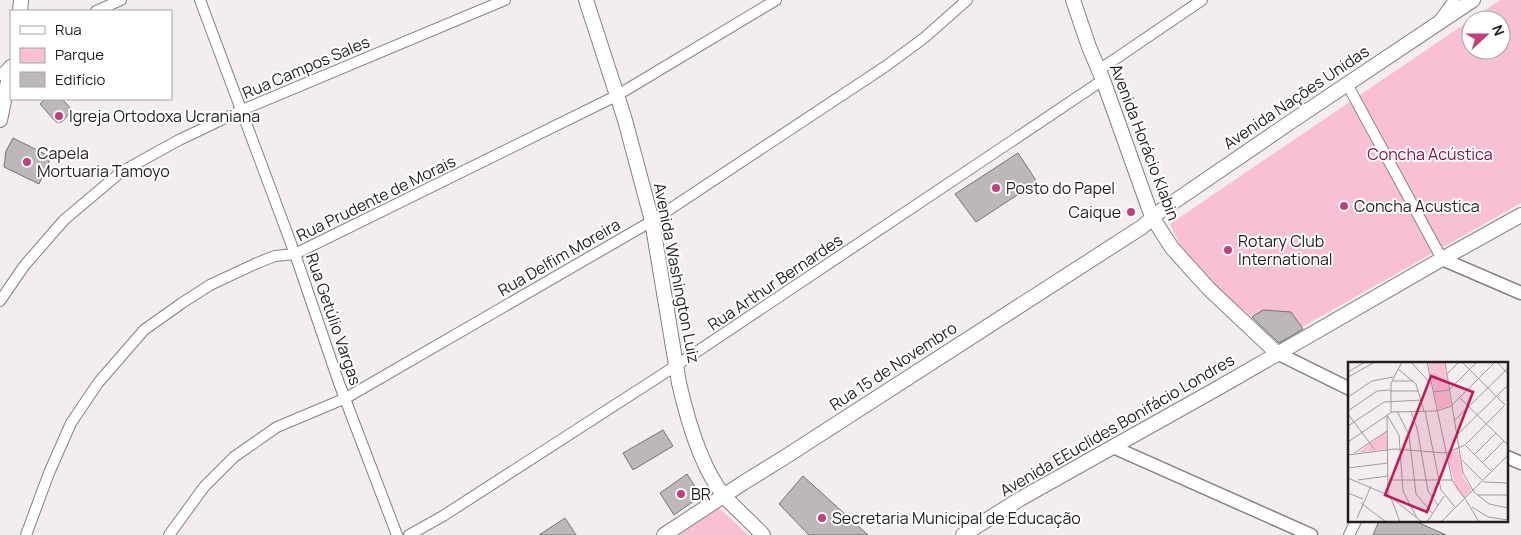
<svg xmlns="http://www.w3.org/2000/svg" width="1521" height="535" font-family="Manrope,sans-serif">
<rect width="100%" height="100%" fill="#f3edef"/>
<g fill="#f9bfd4" fill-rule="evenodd">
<path d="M1500,0h21v203l-240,136 -90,-70 -21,-45zM1471,20h30v30h-30z"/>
<path d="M715,504l33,31h-78z"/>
</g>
<g fill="#bcb7b9" stroke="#777273">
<path d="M45,99h17l10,11 -10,12h-6l-16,-18z"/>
<path d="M13,138l38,19 -12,27 -35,-17 2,-16z"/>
<path d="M1018,153l19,29 -61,40 -21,-28z"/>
<path d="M1263,310l28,2 12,17 -24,14 -27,-26z"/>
<path d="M663,430l10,16 -40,24 -10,-17z"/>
<path d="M687,474l14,22 -27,19 -14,-22z"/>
<path d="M803,476l65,59h-59l-30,-31z"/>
<path d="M565,518l11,17h-37z"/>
<path d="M1379,521h36l31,14h-73z"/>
</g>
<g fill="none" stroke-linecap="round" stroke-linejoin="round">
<g stroke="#858081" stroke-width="12">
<g id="minor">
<path d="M200,0l95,254 44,129 58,152"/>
<path d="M96,11l25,-11"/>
<path d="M1440,19l14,-19"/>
<path d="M1099,70l103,-70"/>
<path d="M0,75l11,-10"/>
<path d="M1347,84l95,175"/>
<path d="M0,301l24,-35 40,-46 57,-48 58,-32 63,-30 263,-110"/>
<path d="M26,535l23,-62 22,-50 27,-40 46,-53 38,-27 28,-18 47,-22 18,-7 20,-2 321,-158 160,-96"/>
<path d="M169,535l35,-48 30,-30 43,-30 69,-29 306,-177 234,-155 38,-28 43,-38"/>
<path d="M409,535l34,-19 234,-151 426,-285"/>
<path d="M1349,535l7,-14"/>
</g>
</g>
<g stroke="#858081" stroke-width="15">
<g id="tertiary">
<path d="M1442,259l79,34"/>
<path d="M1277,353l73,36"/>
<path d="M1113,447l198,88"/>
<path d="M1507,457l14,6"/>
</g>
</g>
<g stroke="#858081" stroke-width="16">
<g id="secondary">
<path d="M586,0l39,120 27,101 27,162c8,35 23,87 46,114 12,13 26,25 38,38"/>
<path d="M1073,0l16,47 14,33 49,137 20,31 37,41 68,64"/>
<path d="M20,11l1,-11"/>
<path d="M0,120l11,-53"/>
<path d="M664,535l79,-52 42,-26 357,-230 17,-15 136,-93 178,-119"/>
<path d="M963,535l57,-36 198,-111 224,-129 79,-44"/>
</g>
</g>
<use href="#minor" stroke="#fff" stroke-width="10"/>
<use href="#tertiary" stroke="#fff" stroke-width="12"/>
<use href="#secondary" stroke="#fff" stroke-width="14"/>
</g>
<g fill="#c43e7d" stroke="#fff" stroke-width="2">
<circle cx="59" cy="116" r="5"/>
<circle cx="27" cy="162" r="5"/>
<circle cx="996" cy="188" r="5"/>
<circle cx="1344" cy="206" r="5"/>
<circle cx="1131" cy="212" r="5"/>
<circle cx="1228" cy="250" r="5"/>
<circle cx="681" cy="494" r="5"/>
<circle cx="822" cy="518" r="5"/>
</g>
<g text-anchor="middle" stroke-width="4" stroke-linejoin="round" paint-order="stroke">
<g font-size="16" fill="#201e1f" stroke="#fff">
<text transform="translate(306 67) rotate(-23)" y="6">Rua Campos Sales</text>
<text transform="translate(1296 97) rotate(-34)" y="6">Avenida Nações Unidas</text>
<text transform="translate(1145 142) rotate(69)" y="6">Avenida Horácio Klabin</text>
<text transform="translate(376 198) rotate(-26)" y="6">Rua Prudente de Morais</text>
<text transform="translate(559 257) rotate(-30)" y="6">Rua Delfim Moreira</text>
<text transform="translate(677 273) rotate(79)" y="6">Avenida Washington Luiz</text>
<text transform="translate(775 282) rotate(-34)" y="6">Rua Arthur Bernardes</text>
<text transform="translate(334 319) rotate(71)" y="6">Rua Getúlio Vargas</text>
<text transform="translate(893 366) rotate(-33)" y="6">Rua 15 de Novembro</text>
<text transform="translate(1117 425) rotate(-30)" y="6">Avenida EEuclides Bonifácio Londres</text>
</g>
<g font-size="16" fill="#201e1f" stroke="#fff" text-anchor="start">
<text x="69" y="122">Igreja Ortodoxa Ucraniana</text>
<text x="37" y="159">Capela<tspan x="37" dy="18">Mortuaria Tamoyo</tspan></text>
<text x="1006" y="194">Posto do Papel</text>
<text x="1354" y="212">Concha Acustica</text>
<text x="1121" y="218" text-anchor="end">Caique</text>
<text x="1238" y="247">Rotary Club<tspan x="1238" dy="18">International</tspan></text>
<text x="691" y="500">BR</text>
<text x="832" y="524">Secretaria Municipal de Educação</text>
</g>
<g font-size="16" fill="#85104e" stroke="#fff">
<text x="1430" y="160">Concha Acústica</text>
</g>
</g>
<g transform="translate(1348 362)">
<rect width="160" height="160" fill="#f3edef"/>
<path d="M80,0h16l7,43 -13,5zM39,69v18l-30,4zM110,87l5,28 9,13 -8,8 -8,-9 -9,-35z" fill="#f9bfd4"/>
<path fill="none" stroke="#9f9a9c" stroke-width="1" d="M63,0l19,21M79,0l25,118 14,20M97,0l18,111 11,19M114,0l43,43M149,0l11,12M50,7l18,15 8,27M0,10l17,-10M99,12l12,-12M0,15l27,-15M44,19h22M42,29h28M85,30l16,-2 28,-28M0,35l24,-16 21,-4M112,36l48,47M104,43l43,-43M0,49l29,-20 13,-1M49,49l12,24 7,59 17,20M77,49l16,79 14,17M43,50v-29l11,-21M63,50l6,16 11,63 10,14M0,52l27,36M39,53l12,20 4,56 14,27M39,54l1,79M106,59l54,-53M0,64l36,-24 38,-2M108,74l52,-51M0,80l44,-30 45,-1 15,-5M118,84l25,25M6,91l33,-22M0,93l47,-6 51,4 19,-8 39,-39M126,93l22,-22M114,98l22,22 24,1M134,101l22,-22M0,106l40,-5M0,116l40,17 34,27M10,118l30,-4M41,118h63M126,130l15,12 19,4M0,131l15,6M130,133h30M43,136l9,24M118,138l13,22M13,141l25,19M124,145l16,10 20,3M9,156l14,-32M79,160l17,-26M93,160l67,-67"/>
<path fill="#c2185b" fill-opacity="0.15" stroke="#c2185b" stroke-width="2.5" d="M83,14l42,16 -46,120 -42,-17z"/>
<rect width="160" height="160" fill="none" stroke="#201e1f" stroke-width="2.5"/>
</g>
<rect x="10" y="10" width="162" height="90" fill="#ffffff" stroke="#a6a5a5"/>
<rect x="20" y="26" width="25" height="8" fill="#ffffff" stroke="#a6a5a5"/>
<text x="55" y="35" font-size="15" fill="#201e1f">Rua</text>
<rect x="20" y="48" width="25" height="15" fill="#f9bfd4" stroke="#a6a5a5"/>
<text x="55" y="60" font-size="15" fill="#201e1f">Parque</text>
<rect x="20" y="72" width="25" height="15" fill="#bcb7b9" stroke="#a6a5a5"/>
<text x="55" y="85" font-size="15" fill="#201e1f">Edifício</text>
<g transform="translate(1486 35) rotate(69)"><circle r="24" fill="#ffffff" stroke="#a6a5a5"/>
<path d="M0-4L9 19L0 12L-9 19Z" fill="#c43e7d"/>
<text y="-8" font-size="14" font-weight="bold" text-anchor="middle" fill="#201e1f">N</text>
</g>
</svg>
